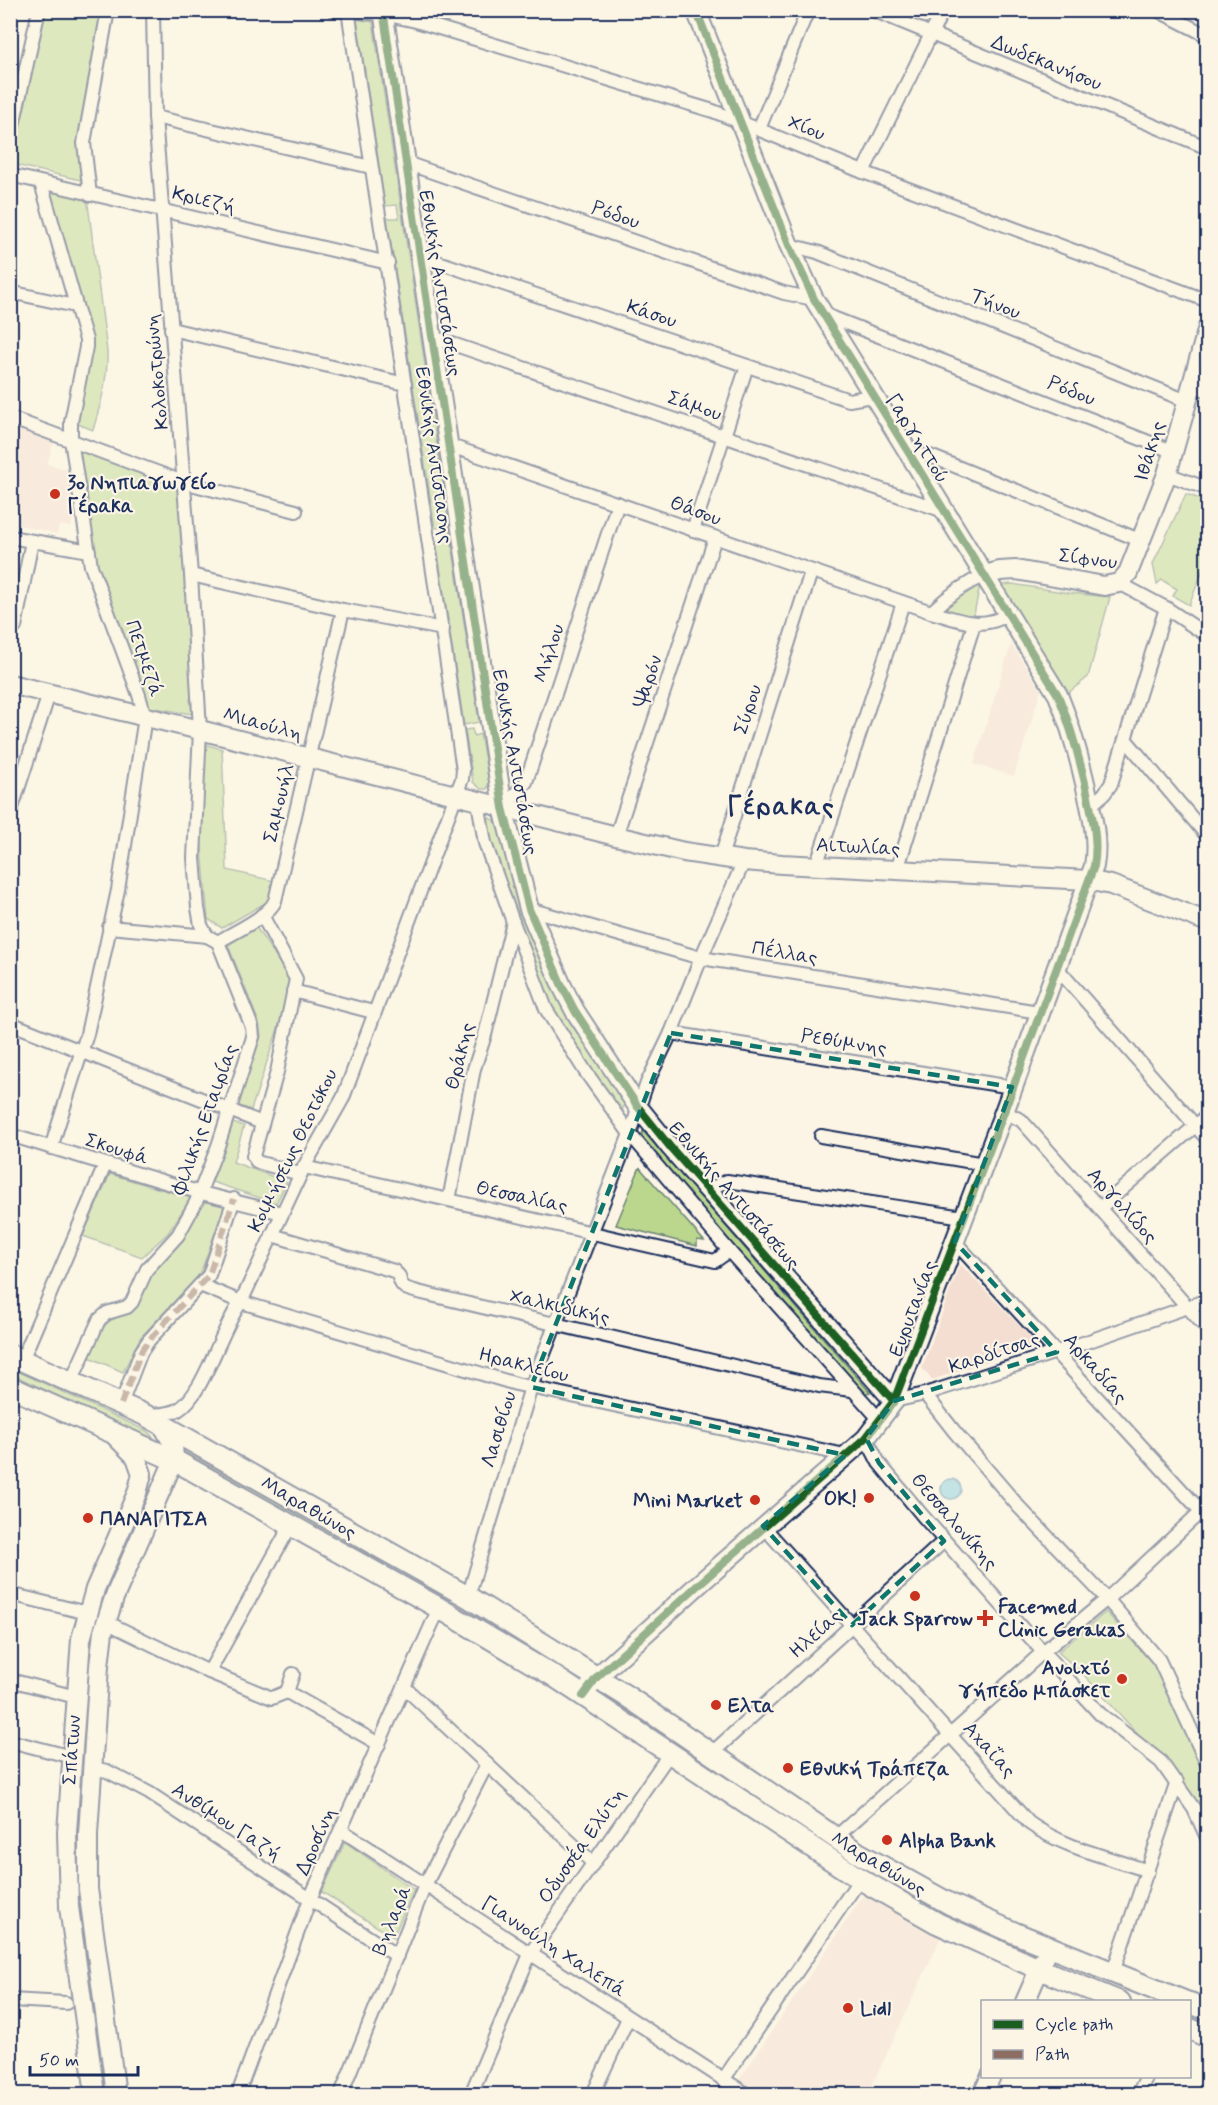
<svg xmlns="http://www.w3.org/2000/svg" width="1218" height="2105" font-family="Mynerve,sans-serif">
<rect width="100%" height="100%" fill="#fcf5e5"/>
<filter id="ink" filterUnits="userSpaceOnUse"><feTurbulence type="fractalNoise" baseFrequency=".0167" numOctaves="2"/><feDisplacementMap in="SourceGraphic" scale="12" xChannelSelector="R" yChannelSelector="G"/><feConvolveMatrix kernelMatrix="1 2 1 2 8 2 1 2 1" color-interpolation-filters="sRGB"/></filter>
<g filter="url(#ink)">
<g fill="#f4ded2">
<path d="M10,422l45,16 -8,26 22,6 7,50 -4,-1 -1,8 -12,-2 -2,9 -46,-11z"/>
<path d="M1011,644l30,46 -27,86 -40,-12z"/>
<path d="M960,1264l77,80 -105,36 -10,-12z"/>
<path d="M865,1893l76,44 -73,157h-107l-22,-14z"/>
</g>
<g fill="#bbd78e" stroke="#6b8376" stroke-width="1.5">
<path d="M42,11h61l-24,122 1,21 5,27 -74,-17v-8z"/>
<path d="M357,19l16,3 106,700 -15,3 -28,-184 10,-1 -1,-13 -10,1 -48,-310h12l-2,-13 -12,1z"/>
<path d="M49,188l38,9 20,154c1,28 -6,52 -14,79l-15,-6 12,-73z"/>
<path d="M77,445l100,36 18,217 -5,1 3,15 -45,-7 -51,-139z"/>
<path d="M1186,494l22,8 -1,58 -18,45 -16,-9 4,-7 -15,-9 -5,4 -4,-20z"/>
<path d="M975,583l4,3v4l-5,24 -8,3 -23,-10z"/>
<path d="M1012,584l57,9 41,4 -22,80 -20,16 -66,-108z"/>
<path d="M472,729l2,7 6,-2 9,48 -2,7h-6l-8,-7 -8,-52z"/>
<path d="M193,741l29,8 5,121 47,11 -4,19 -48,28 -14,-9z"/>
<path d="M490,818l8,6 22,85 37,90 13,23 55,80 -3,10 -6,-3 -65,-101 -62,-169 -3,-19z"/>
<path d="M256,927l37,56 -42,127 -14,-5 24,-69 -2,-13 -31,-78z"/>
<path d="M232,1123l12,3 -11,36 54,20 -11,21 -64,-21z"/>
<path d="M643,1131l227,261 -7,2 -96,-107 -126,-148z"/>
<path d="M640,1167v1l64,73 -7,-1v6l-81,-21z"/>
<path d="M110,1174l81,24 -23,35 -26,24 -59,-21z"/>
<path d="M208,1197l18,6 -26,71 -60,64 -17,34 -34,-15c12,-28 12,-37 43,-45l24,-45 26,-29z"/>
<path d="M11,1368l136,63 8,8 -3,1 -141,-66z"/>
<path d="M179,1449l213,115 -1,2 -19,-9 -190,-100z"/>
<path d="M1106,1612l48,53 53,114v53l-23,-47 -100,-110 -26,-23z"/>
<path d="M345,1842l69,48 -21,47 -71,-45z"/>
</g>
<circle fill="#82cce2" stroke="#598dad" stroke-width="1.5" cx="951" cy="1489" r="10"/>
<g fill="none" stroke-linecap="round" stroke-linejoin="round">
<g stroke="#1b2f5e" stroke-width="16">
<g id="street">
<path d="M334,10l49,4 33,7 297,90 150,61 345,129"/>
<path d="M873,10l335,138"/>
<path d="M1157,10l51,26"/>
<path d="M155,117l216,50"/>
<path d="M759,129l49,-119"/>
<path d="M10,139l29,-129"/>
<path d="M406,163l378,130 30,6"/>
<path d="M863,172l80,-162"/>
<path d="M10,175l378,88"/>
<path d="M41,183l45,157v7l-15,75v18l20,126 48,129 6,22 -27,173 -31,144 -36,114"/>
<path d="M90,195l-6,-52 24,-133"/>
<path d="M789,245l28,7 370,149"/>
<path d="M420,256l429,144 23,-4"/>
<path d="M10,292l65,14"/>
<path d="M823,314l351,138"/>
<path d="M171,329l234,55"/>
<path d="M432,337l512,174"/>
<path d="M1192,385l16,6"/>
<path d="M10,418l173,64 113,29"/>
<path d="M448,445l483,167c25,7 46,17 70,6l4,-9"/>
<path d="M908,454l22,2 212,85"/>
<path d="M1167,474l41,15"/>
<path d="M693,530l54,-164"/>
<path d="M10,537l79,14"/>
<path d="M191,575l152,35 100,19"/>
<path d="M1119,583l47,25 42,28"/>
<path d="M931,612c17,-16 33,-28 54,-37"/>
<path d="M15,627l17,-86"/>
<path d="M1126,740l82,97"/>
<path d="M478,802l7,41 28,79 33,87 39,62 45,63 99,117 151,169"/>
<path d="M1090,806l14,-12 7,-10 55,-176"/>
<path d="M503,808l23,-26 92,-279"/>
<path d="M10,814l39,-120"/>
<path d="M616,836l99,-298"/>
<path d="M721,857l90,-285"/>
<path d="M816,866l87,-263"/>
<path d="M897,870l77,-246"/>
<path d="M529,909l172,49 338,54"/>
<path d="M262,915l34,64 -19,93 -24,84 4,6 43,12"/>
<path d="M109,927l98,9"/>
<path d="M218,942c16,-10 50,-25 57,-41l68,-291"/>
<path d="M1056,967l152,173"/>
<path d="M293,991l80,21"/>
<path d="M10,1023l252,100"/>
<path d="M671,1033l341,54"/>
<path d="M1004,1112l17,8 187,210"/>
<path d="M10,1135l191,58 81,20"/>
<path d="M821,1136l163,28"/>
<path d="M304,1167l411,94 14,-10"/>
<path d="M707,1190l20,-9 14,2 222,34"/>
<path d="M449,1200l25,-131 11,-34 28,-113"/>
<path d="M1100,1208l108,-93"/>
<path d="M272,1235l122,36 5,5c2,13 8,13 19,16l401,94 33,4"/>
<path d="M955,1242l253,277"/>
<path d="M200,1285l41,17 275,82 329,71"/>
<path d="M22,1360l83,-195"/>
<path d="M71,1382l28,-62 8,-7 20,-6 5,-5 15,-33 31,-34 18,-33 22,-56 35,-109 -1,-10 -34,-85 -11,-6 -6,-11 -3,-17 -4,-50 6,-128 -9,-155 -36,-458 -2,-107"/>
<path d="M925,1394l29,37 65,76 88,92 52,61 49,106"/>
<path d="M894,1401l31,-7 132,-42 151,-52"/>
<path d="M121,1404l20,-52 8,-12 60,-65 25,-76"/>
<path d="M146,1415c11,-1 22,0 32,-5 26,-15 43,-82 63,-108l63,-135 39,-69 119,-319 1,-9 -115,-760"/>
<path d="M866,1438l13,25 43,52 121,137 57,62 61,48 33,47 14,31"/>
<path d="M763,1526l266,297c35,25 79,34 119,48"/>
<path d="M10,1594l77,19"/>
<path d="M468,1597l63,-210 99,-253 17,-51 24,-50 30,-75 43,-97"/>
<path d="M106,1622l103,50 63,26 15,-6 92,52"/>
<path d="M209,1672l82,-147"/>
<path d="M10,1680l66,17"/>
<path d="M404,1687l189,176"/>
<path d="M287,1692l6,-18"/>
<path d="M10,1741l62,16"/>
<path d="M712,1753l232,-212"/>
<path d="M92,1768l15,3 42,22 248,163"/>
<path d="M341,1830l405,264"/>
<path d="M835,1838l208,-186 64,-53 101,-94"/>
<path d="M1113,1972l64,-190"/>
<path d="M10,2000l56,3"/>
<path d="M723,2080l137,-201"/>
<path d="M238,2094l72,-195 129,-291"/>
<path d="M341,2094l84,-209 62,-121"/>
<path d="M471,2094l59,-140 140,-201"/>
<path d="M593,2094l35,-76"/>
<path d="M1138,2094l9,-18"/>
</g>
</g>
<g stroke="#1b2f5e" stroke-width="22">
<g id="secondary">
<path d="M383,10l120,798 26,101 33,77 13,25 63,96 33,41 223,253"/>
<path d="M985,575l15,-4 16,-1 88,16 15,-3 9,-10 39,-99 41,-147"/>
<path d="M10,684l190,46 416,106 68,16 60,9 38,3 306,16 23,5 97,37"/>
<path d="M583,1696l14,-19 101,-92 168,-147 28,-37 110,-289 90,-246c5,-28 -3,-55 -9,-83 -7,-30 -15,-59 -27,-88l-244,-396 -25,-54 -93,-235"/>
<path d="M1025,2002l24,-55"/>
<path d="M95,2094l-26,-187 -2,-75 14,-193 14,-50 42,-96 5,-19 -6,-17 -20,-20"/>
<path d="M116,2094l-28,-205v-55l11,-168 4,-34 11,-34 60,-138 -1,-16 -11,-20"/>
<path d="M983,2094l8,-18"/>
</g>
</g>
<g stroke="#1b2f5e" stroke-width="24">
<g id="primary">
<path d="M10,1355l135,60 323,182 160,100 230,156 92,51 65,29 171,69"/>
<path d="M10,1387l164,73 265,148 113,67 308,204 77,44 102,46 81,33"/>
<path d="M1190,2003l18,7"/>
<path d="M1190,2029l18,8"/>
</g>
</g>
<use href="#street" stroke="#fcf5e5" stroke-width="12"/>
<use href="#secondary" stroke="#fcf5e5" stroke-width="18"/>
<use href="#primary" stroke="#fcf5e5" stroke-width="20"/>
<path stroke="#8d6e63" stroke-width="6" stroke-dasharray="12 6" stroke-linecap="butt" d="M121,1404l20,-52 8,-12 60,-65 25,-76"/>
<g stroke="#fcf5e5" stroke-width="11">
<g id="cycleway">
<path d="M383,10l120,798 26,101 33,77 13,25 63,96 33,41 223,253"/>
<path d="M583,1696l14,-19 101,-92 168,-147 28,-37 110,-289 90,-246c5,-28 -3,-55 -9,-83 -7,-30 -15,-59 -27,-88l-244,-396 -25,-54 -93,-235"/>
</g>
</g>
<use href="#cycleway" stroke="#1b5e20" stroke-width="8"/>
</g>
</g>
<path d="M0 0H1218V2105H0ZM671,1033l341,54 -57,155 102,110 -163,49 -28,37 13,25 65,78 -92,84 -89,-99 82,-71 -314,-68z" fill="#fcf5e5" fill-opacity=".55" fill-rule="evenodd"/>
<path fill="none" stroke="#0f766e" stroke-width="4.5" stroke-dasharray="12 8" stroke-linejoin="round" d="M671,1033l341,54 -57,155 102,110 -163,49 -28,37 13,25 65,78 -92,84 -89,-99 82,-71 -314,-68z"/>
<g fill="#c8321e" stroke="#fcf5e5" stroke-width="2">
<circle cx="55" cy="494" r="6"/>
<circle cx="869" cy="1498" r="6"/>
<circle cx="755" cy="1500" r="6"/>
<circle cx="88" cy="1518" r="6"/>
<circle cx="915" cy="1596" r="6"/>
<path d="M982 1609h6v6h6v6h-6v6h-6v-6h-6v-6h6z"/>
<circle cx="1122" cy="1679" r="6"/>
<circle cx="716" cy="1705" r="6"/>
<circle cx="788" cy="1768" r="6"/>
<circle cx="887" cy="1840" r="6"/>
<circle cx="848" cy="2008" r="6"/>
</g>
<g text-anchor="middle" stroke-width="4.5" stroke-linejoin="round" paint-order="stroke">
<g font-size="20" fill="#1b2f5e" stroke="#fcf5e5">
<text transform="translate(1047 62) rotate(22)" y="7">Δωδεκανήσου</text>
<text transform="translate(807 127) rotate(22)" y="7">Χίου</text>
<text transform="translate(204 199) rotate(13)" y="7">Κριεζή</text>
<text transform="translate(616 214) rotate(19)" y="7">Ρόδου</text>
<text transform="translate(441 283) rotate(81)" y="7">Εθνικής Αντιστάσεως</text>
<text transform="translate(996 303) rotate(22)" y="7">Τήνου</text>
<text transform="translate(652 313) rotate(18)" y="7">Κάσου</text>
<text transform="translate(156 372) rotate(-95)" y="7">Κολοκοτρώνη</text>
<text transform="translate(1072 390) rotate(22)" y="7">Ρόδου</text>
<text transform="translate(695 405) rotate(19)" y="7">Σάμου</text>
<text transform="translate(918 438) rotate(58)" y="7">Γαργηττού</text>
<text transform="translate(1149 451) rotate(-73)" y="7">Ιθάκης</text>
<text transform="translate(435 455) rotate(82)" y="7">Εθνικής Αντίστασης</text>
<text transform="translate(696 510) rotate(20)" y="7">Θάσου</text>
<text transform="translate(1088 558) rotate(7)" y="7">Σίφνου</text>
<text transform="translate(548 653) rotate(-72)" y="7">Μήλου</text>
<text transform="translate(145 658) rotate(71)" y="7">Πετμεζά</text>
<text transform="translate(647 681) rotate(-72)" y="7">Ψαρόν</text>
<text transform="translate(747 709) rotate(-72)" y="7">Σύρου</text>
<text transform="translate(263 723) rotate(15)" y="7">Μιαούλη</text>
<text transform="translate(516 762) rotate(80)" y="7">Εθνικής Αντιστάσεως</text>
<text transform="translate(278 803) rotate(-77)" y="7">Σαμουήλ</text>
<text transform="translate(858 846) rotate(3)" y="7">Αιτωλίας</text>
<text transform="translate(785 952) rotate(9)" y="7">Πέλλας</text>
<text transform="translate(844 1041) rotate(9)" y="7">Ρεθύμνης</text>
<text transform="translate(459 1056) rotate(-76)" y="7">Θράκης</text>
<text transform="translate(204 1119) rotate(-70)" y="7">Φιλικής Εταιρίας</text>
<text transform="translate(117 1148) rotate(17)" y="7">Σκουφά</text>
<text transform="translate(292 1150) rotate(-64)" y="7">Κοιμήσεως Θεοτόκου</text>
<text transform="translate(735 1195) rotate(49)" y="7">Εθνικής Αντιστάσεως</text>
<text transform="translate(522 1196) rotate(12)" y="7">Θεσσαλίας</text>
<text transform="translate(1123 1205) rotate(48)" y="7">Αργολίδος</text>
<text transform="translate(560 1306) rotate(13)" y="7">Χαλκιδικής</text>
<text transform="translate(912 1308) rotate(-69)" y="7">Ευρυτανίας</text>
<text transform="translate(994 1352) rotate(-18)" y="7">Καρδίτσας</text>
<text transform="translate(524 1364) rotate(14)" y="7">Ηρακλείου</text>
<text transform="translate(1096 1368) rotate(49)" y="7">Αρκαδίας</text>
<text transform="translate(498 1429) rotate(-73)" y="7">Λασιθίου</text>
<text transform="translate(309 1507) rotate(30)" y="7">Μαραθώνος</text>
<text transform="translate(955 1521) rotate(49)" y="7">Θεσσαλονίκης</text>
<text transform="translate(815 1633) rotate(-42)" y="7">Ηλείας</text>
<text transform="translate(990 1749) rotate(48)" y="7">Αχαΐας</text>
<text transform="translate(71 1750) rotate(-86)" y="7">Σπάτων</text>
<text transform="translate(227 1821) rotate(33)" y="7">Ανθίμου Γαζή</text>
<text transform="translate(315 1841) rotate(-66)" y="7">Δροσίνη</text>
<text transform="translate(581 1845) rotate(-55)" y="7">Οδυσσέα Ελύτη</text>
<text transform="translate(879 1863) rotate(31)" y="7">Μαραθώνος</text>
<text transform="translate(391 1920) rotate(-68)" y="7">Βηλαρά</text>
<text transform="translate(554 1946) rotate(33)" y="7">Γιαννούλη Χαλεπά</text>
</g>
<g font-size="20" font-weight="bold" fill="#1b2f5e" stroke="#fcf5e5" text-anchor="start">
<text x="67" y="489">3ο Νηπιαγωγείο<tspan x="67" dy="23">Γέρακα</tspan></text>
<text x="857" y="1505" text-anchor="end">OK!</text>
<text x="743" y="1507" text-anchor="end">Mini Market</text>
<text x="100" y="1525">ΠΑΝΑΓΙΤΣΑ</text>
<text x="998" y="1613">Facemed<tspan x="998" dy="23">Clinic Gerakas</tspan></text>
<text x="915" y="1625" text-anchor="middle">Jack Sparrow</text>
<text x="1110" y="1674" text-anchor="end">Ανοιχτό<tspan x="1110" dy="23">γήπεδο μπάσκετ</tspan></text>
<text x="728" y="1712">Ελτα</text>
<text x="800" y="1775">Εθνική Τράπεζα</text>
<text x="899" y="1847">Alpha Bank</text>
<text x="860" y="2015">Lidl</text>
</g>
<g font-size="26" font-weight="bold" letter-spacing="1.5" fill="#1b2f5e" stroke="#fcf5e5">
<text x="781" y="814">Γέρακας</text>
</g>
</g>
<rect width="1218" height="2105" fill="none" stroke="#fcf5e5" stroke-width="36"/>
<rect x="18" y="18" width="1182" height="2069" fill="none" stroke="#1b2f5e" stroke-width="2" filter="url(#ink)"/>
<rect x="981" y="2000" width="210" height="78" fill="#fcf5e5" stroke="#a2a6af" stroke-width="1.5"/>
<rect x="993" y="2020" width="30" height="9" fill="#1b5e20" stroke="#a2a6af" stroke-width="1.5"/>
<text x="1035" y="2030" font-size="18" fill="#1b2f5e">Cycle path</text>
<rect x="993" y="2050" width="30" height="9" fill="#8d6e63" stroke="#a2a6af" stroke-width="1.5"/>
<text x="1035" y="2060" font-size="18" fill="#1b2f5e">Path</text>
<path d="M30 2066v9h108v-9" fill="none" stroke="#1b2f5e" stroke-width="3"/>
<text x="39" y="2066" font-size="18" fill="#1b2f5e" stroke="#fcf5e5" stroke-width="4.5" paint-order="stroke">50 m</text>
</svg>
